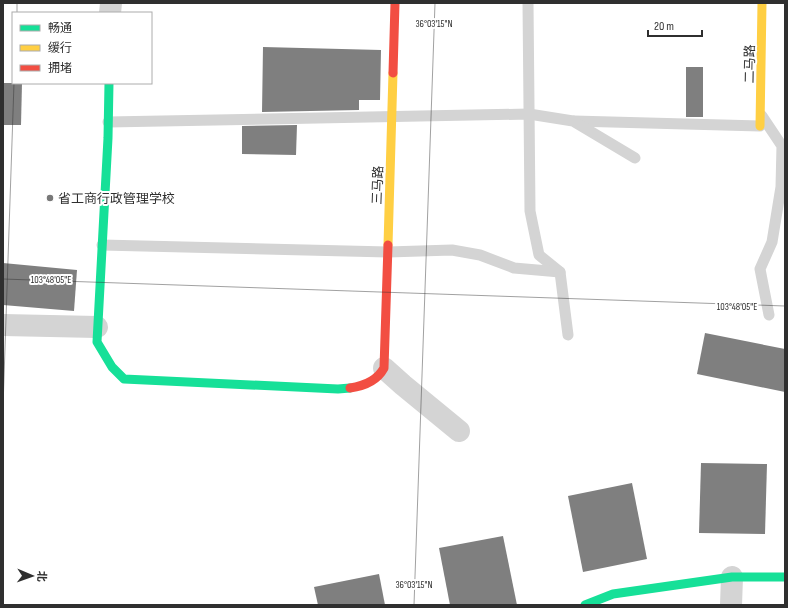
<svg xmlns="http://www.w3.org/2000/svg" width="788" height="608" font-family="'Sofia Sans Condensed','Noto Sans SC',sans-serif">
<rect width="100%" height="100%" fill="#fff"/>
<g fill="#7f7f7f">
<path d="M263,47l118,3 -1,50h-21v10l-97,2z"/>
<rect x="686" y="67" width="17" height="50"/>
<path d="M3,83h19l-1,42h-18z"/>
<path d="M297,125l-1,30 -54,-1v-28z"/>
<path d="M3,263l74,7 -3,41 -71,-6z"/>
<path d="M705,333l80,16v43l-88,-18z"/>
<path d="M701,463l66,1 -2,70 -66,-1z"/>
<path d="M632,483l15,76 -64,13 -15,-76z"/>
<path d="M503,536l14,69h-67l-11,-57z"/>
<path d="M379,574l6,31h-67l-4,-18z"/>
</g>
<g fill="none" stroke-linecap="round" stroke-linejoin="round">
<g stroke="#d4d4d4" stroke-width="11">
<path d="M528,3l2,208 9,44 21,17 8,63"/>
<path d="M762,116l20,30 -1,41 -9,55 -12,27 9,46"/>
<path d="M574,121l186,5"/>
<path d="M108,122l421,-8 44,7 62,37"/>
<path d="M102,245l286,7 64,-2 28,5 34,13 46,4"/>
</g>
<g stroke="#d4d4d4" stroke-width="22">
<path d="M110,13l1,-10"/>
<path d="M3,325l94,2"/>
<path d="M384,368l19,17 56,46"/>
<path d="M731,605l1,-28"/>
</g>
<g stroke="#16e098" stroke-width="9">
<path d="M109,83l-1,55 -11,204 15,25 12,12 214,10 12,-1"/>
<path d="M585,605l28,-11 119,-17h53"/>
</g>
<g stroke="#ffcf43" stroke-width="9">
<path d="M760,126l2,-123"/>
<path d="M388,245l5,-172"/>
</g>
<g stroke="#f24e42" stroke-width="9">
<path d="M393,73l2,-70"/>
<path d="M350,388c14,-2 27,-7 34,-20l4,-123"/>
</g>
</g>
<path fill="none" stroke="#2f2f2f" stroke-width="1" stroke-opacity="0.45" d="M17,13v-10M3,279l782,27M3,407l11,-324M414,605l21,-602"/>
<circle fill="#787878" stroke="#fff" stroke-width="1.5" cx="50" cy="198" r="4"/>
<g text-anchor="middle" stroke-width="4" stroke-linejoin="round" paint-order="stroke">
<g font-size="13" fill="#2f2f2f" stroke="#fff">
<text transform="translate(749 64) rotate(-89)" y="5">二马路</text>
<text transform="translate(377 185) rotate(-88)" y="5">三马路</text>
</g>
<g font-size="13" fill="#2f2f2f" stroke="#fff" text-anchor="start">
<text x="58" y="203">省工商行政管理学校</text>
</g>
</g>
<g font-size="10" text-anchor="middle" fill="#2f2f2f" stroke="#fff" stroke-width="4" stroke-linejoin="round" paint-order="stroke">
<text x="434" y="27">36°03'15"N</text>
<text x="51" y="283">103°48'05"E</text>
<text x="737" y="310">103°48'05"E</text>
<text x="414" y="588">36°03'15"N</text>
</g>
<rect width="788" height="608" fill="none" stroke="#2f2f2f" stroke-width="8"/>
<rect x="12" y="12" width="140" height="72" fill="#ffffff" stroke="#acacac"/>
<rect x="20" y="25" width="20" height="6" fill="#16e098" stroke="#acacac"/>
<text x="48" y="32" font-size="12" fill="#2f2f2f">畅通</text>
<rect x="20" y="45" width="20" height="6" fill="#ffcf43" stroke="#acacac"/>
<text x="48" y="52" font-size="12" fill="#2f2f2f">缓行</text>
<rect x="20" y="65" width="20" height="6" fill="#f24e42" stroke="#acacac"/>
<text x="48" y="72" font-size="12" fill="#2f2f2f">拥堵</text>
<g transform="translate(32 576) rotate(92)" stroke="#ffffff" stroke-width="3" paint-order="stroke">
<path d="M0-3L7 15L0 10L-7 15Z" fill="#2f2f2f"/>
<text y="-6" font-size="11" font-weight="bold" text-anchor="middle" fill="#2f2f2f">北</text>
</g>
<path d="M648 30v6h54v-6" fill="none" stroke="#2f2f2f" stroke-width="2"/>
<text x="654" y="30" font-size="12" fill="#2f2f2f" stroke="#ffffff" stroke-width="3" paint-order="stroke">20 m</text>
</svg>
